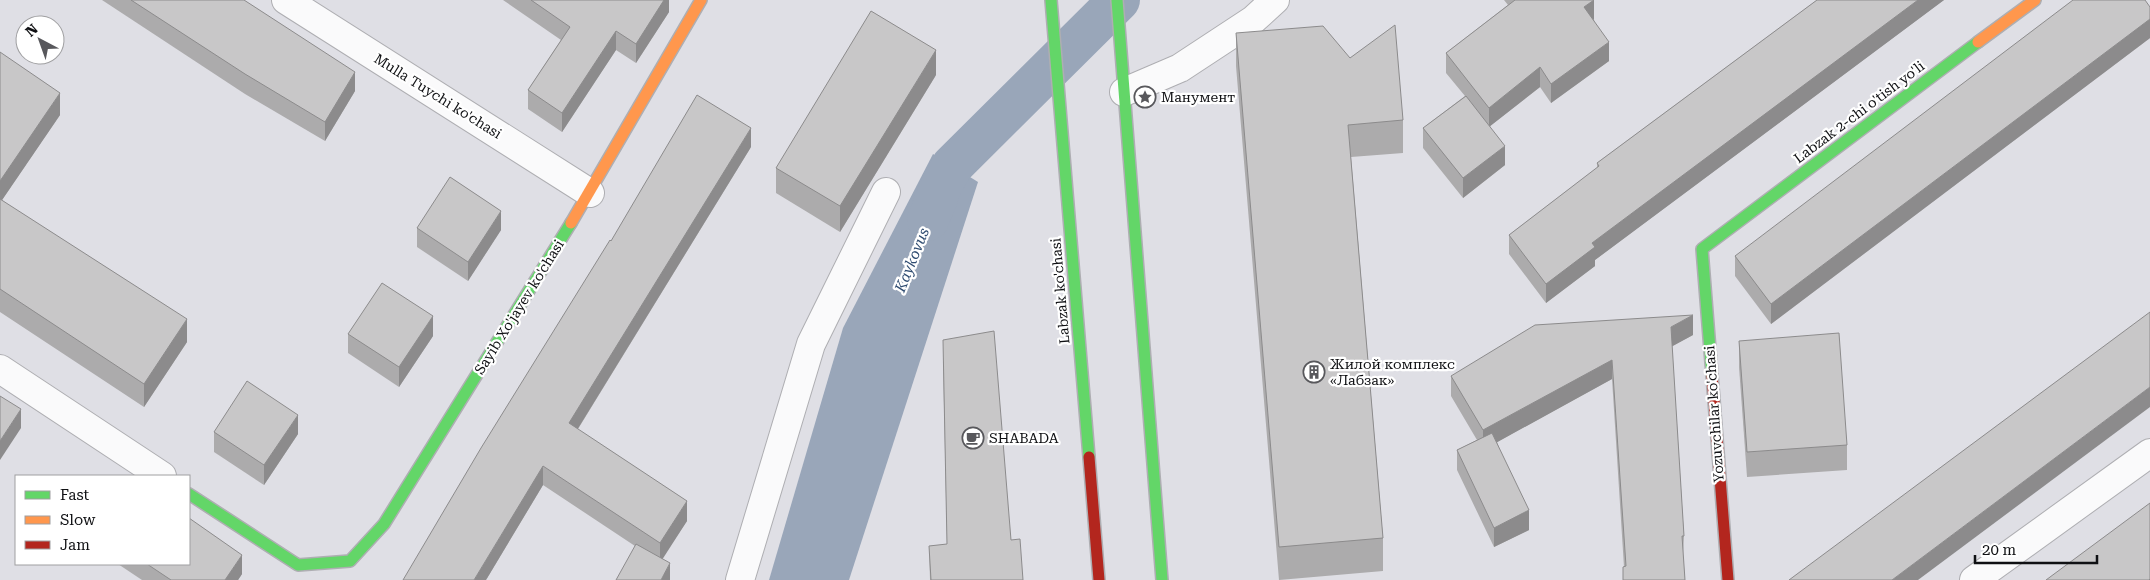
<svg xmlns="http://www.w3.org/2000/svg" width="2150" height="580" font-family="'Roboto Serif',serif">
<rect width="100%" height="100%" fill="#dfdfe5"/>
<path fill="#99a6b9" d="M933,154l45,28 -129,398h-80l74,-252z"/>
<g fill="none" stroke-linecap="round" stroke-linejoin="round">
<path stroke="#99a6b9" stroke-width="42" d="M928,220l15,-38 9,-16 167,-166"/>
<g stroke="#aeaeb2" stroke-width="30">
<g id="street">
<path d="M286,0l304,193"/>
<path d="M1124,92l56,-24 73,-48 22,-20"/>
<path d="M0,369l162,107"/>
<path d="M740,580l71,-236 75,-152"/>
<path d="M1974,580l176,-127"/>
</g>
</g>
<g stroke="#aeaeb2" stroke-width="14">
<g id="fast">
<path d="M1051,0l38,457"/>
<path d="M1117,0l45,580"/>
<path d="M1712,375l-10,-126 276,-207"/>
<path d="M189,494l109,71 52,-4 34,-37 187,-301"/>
</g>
</g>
<g stroke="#aeaeb2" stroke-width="14">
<g id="slow">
<path d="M1978,42l57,-42"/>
<path d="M571,223l130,-223"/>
</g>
</g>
<g stroke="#aeaeb2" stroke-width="14">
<g id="jam">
<path d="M1712,375l16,205"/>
<path d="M1089,457l10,123"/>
</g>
</g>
<use href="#street" stroke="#fafafb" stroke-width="28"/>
<use href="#fast" stroke="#63d668" stroke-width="11"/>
<use href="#slow" stroke="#ff974d" stroke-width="11"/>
<use href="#jam" stroke="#b3261e" stroke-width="11"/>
</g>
<g fill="#acabac">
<path d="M102,0h142l111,91 -30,50 -80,-47z"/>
<path d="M503,0h166v12l-33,51 -20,-13 -54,82 -34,-23v-19l33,-50z"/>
<path d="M1504,0h90v20l15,41 -58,42 -11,-16 -50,39 15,39 -42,33 -40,-50v-20l42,-32 -19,-23v-20l62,-48z"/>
<path d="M1817,0h127l-349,260v6l-49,37 -37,-49v-19l88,-67v-5z"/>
<path d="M2150,7v31l-379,286 -36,-48v-20z"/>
<path d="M1236,33l114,25 53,62v33l-52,4 32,381v33l-104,9 -43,-514z"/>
<path d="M0,52l60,63 -58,85 185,142 -43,65 -144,-95z"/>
<path d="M936,75l-96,157 -64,-39v-25z"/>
<path d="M751,147l-173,282 109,92 -25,37 8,22 -35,-34 -92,-61 -57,95 125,-339z"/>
<path d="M417,228l84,2 -33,51 -51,-34z"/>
<path d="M348,334l85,2 -34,51 -51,-34z"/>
<path d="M1693,335l-21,11 12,190 -1,19 2,25h-62v-13h1l-12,-188 -115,63 32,88 -35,17 -37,-77v-20l20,-10 -26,-44v-20z"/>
<path d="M1739,341l108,104v25l-100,7 -8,-110z"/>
<path d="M943,361l68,179 12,40h-93l-1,-34 18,-1z"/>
<path d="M214,432l84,2 -34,51 -50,-33z"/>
<path d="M118,564h71l53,10 -4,6h-96z"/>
</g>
<g fill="#8c8b8c">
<path d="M664,0h5v12l-33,51v-19z"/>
<path d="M1594,0v19l-10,7v-19z"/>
<path d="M1918,0h26l-349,260v6l-49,37v-19l46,-41z"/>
<path d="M2150,19v19l-379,286v-20z"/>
<path d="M616,31v19l-54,82v-19z"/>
<path d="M1609,42v19l-58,42v-19z"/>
<path d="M936,50v25l-96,157v-26z"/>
<path d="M1540,67v20l-51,40v-19z"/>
<path d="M355,72v19l-30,50v-19z"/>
<path d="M60,93v22l-60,88v-22z"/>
<path d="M751,128v19l-182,296v-20z"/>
<path d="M1505,146v19l-42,33v-20z"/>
<path d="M501,211v19l-33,51v-19z"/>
<path d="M1693,315v20l-22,12v-20z"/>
<path d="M433,316v20l-34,51v-20z"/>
<path d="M187,319v23l-43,65v-23z"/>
<path d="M1612,360v19l-129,71v-20z"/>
<path d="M2150,387v20l-232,173h-26z"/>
<path d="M21,409v19l-21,32v-19z"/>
<path d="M298,415v19l-34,51v-20z"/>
<path d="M543,466v19l-57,95h-12z"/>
<path d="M687,501v20l-27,42v-20z"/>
<path d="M1529,510v20l-35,17v-19z"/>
<path d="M242,555v19l-4,6h-13z"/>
<path d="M670,563v17h-9z"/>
</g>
<g fill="#c8c7c8" stroke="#8c8b8c">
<path d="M131,0h113l111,72 -30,50 -80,-48z"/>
<path d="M531,0h133l-28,44 -20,-13 -54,82 -34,-23 42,-63z"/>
<path d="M1515,0h79l-10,7 25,35 -58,42 -11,-17 -51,41 -43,-55z"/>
<path d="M1817,0h101l-326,243 3,4 -49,37 -37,-49 90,-69 -2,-3z"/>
<path d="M2073,0h72l5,7v12l-379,285 -36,-48z"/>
<path d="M871,11l65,39 -96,156 -64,-38z"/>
<path d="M1395,25l8,95 -55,5 35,413 -104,9 -43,-514 87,-7 27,32z"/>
<path d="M0,52l60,41 -60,88z"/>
<path d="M697,95l54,33 -182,295 118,78 -27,42 -117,-77 -69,114h-71l78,-132 129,-208 1,1z"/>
<path d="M1466,96l39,50 -42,32 -40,-50z"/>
<path d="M450,177l51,34 -33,51 -51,-34z"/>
<path d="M0,199l187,120 -43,65 -144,-95z"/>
<path d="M382,283l51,33 -34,51 -51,-33z"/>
<path d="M2150,312v75l-258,193h-103z"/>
<path d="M1693,315l-22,12 13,209h-2l3,44h-62v-13l3,-1 -14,-206 -129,70 -32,-54 84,-51z"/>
<path d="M994,331l17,209 9,-1 3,41h-92l-2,-34 18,-2 -4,-204z"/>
<path d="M1839,333l8,112 -100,7 -8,-111z"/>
<path d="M247,381l51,34 -34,50 -50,-33z"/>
<path d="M0,396l21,13 -21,32z"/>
<path d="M1492,433l37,77 -35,18 -37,-78z"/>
<path d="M2150,503v76l-1,1h-103z"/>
<path d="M189,518l53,37 -17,25h-54l-24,-16h42z"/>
<path d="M636,544l34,19 -9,17h-45z"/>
</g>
<defs>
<g id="sight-ring" transform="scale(1.125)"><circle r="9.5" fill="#fff" stroke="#58585c" stroke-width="1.5"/><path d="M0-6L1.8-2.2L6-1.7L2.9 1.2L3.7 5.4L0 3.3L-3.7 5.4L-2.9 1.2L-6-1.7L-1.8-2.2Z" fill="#58585c"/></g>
<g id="building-ring" transform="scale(1.125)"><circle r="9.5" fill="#fff" stroke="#58585c" stroke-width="1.5"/><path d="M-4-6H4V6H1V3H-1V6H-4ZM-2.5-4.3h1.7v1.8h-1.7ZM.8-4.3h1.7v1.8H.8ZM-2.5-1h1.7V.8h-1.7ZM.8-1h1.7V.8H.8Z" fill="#58585c"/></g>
<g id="cafe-ring" transform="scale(1.125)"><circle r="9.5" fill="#fff" stroke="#58585c" stroke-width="1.5"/><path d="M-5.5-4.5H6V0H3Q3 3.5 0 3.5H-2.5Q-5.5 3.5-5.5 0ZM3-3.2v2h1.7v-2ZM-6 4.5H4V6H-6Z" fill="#58585c"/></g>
</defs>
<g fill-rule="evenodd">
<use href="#sight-ring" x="1145" y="97"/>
<use href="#building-ring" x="1314" y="372"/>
<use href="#cafe-ring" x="973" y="438"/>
</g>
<g text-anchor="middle" stroke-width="4.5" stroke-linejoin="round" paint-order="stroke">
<g font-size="14" fill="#0f1013" stroke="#fff">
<text transform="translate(438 96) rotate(32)" y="5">Mulla Tuychi ko'chasi</text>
<text transform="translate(1859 112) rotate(-37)" y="5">Labzak 2-chi o'tish yo'li</text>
<text transform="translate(1060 291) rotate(-95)" y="5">Labzak ko'chasi</text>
<text transform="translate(519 307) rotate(-58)" y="5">Sayib Xo'jayev ko'chasi</text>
<text transform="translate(1714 414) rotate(-94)" y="5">Yozuvchilar ko'chasi</text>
</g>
<g font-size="14" fill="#0f1013" stroke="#fff" text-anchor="start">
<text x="1161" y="102">Манумент</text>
<text x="1330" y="369">Жилой комплекс<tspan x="1330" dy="16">«Лабзак»</tspan></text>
<text x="989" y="443">SHABADA</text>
</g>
<g font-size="15" font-style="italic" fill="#2f4c71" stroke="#fff">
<text transform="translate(912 260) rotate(-68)" y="5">Kaykovus</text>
</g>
</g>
<rect x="15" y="475" width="175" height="90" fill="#ffffff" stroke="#9f9fa1"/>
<rect x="25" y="491" width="25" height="8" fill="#63d668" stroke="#9f9fa1"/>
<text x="60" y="500" font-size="15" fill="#0f1013">Fast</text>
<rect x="25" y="516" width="25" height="8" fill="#ff974d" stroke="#9f9fa1"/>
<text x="60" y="525" font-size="15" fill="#0f1013">Slow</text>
<rect x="25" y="541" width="25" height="8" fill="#b3261e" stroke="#9f9fa1"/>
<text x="60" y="550" font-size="15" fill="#0f1013">Jam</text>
<g transform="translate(40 40) rotate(319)"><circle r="24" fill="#ffffff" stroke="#9f9fa1"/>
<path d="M0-4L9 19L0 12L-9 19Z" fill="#58585c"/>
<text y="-8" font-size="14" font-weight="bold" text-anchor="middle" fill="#0f1013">N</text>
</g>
<path d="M1975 555v8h122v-8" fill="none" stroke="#0f1013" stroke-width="2.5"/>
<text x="1982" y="555" font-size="15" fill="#0f1013" stroke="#ffffff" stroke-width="4" paint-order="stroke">20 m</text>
</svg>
